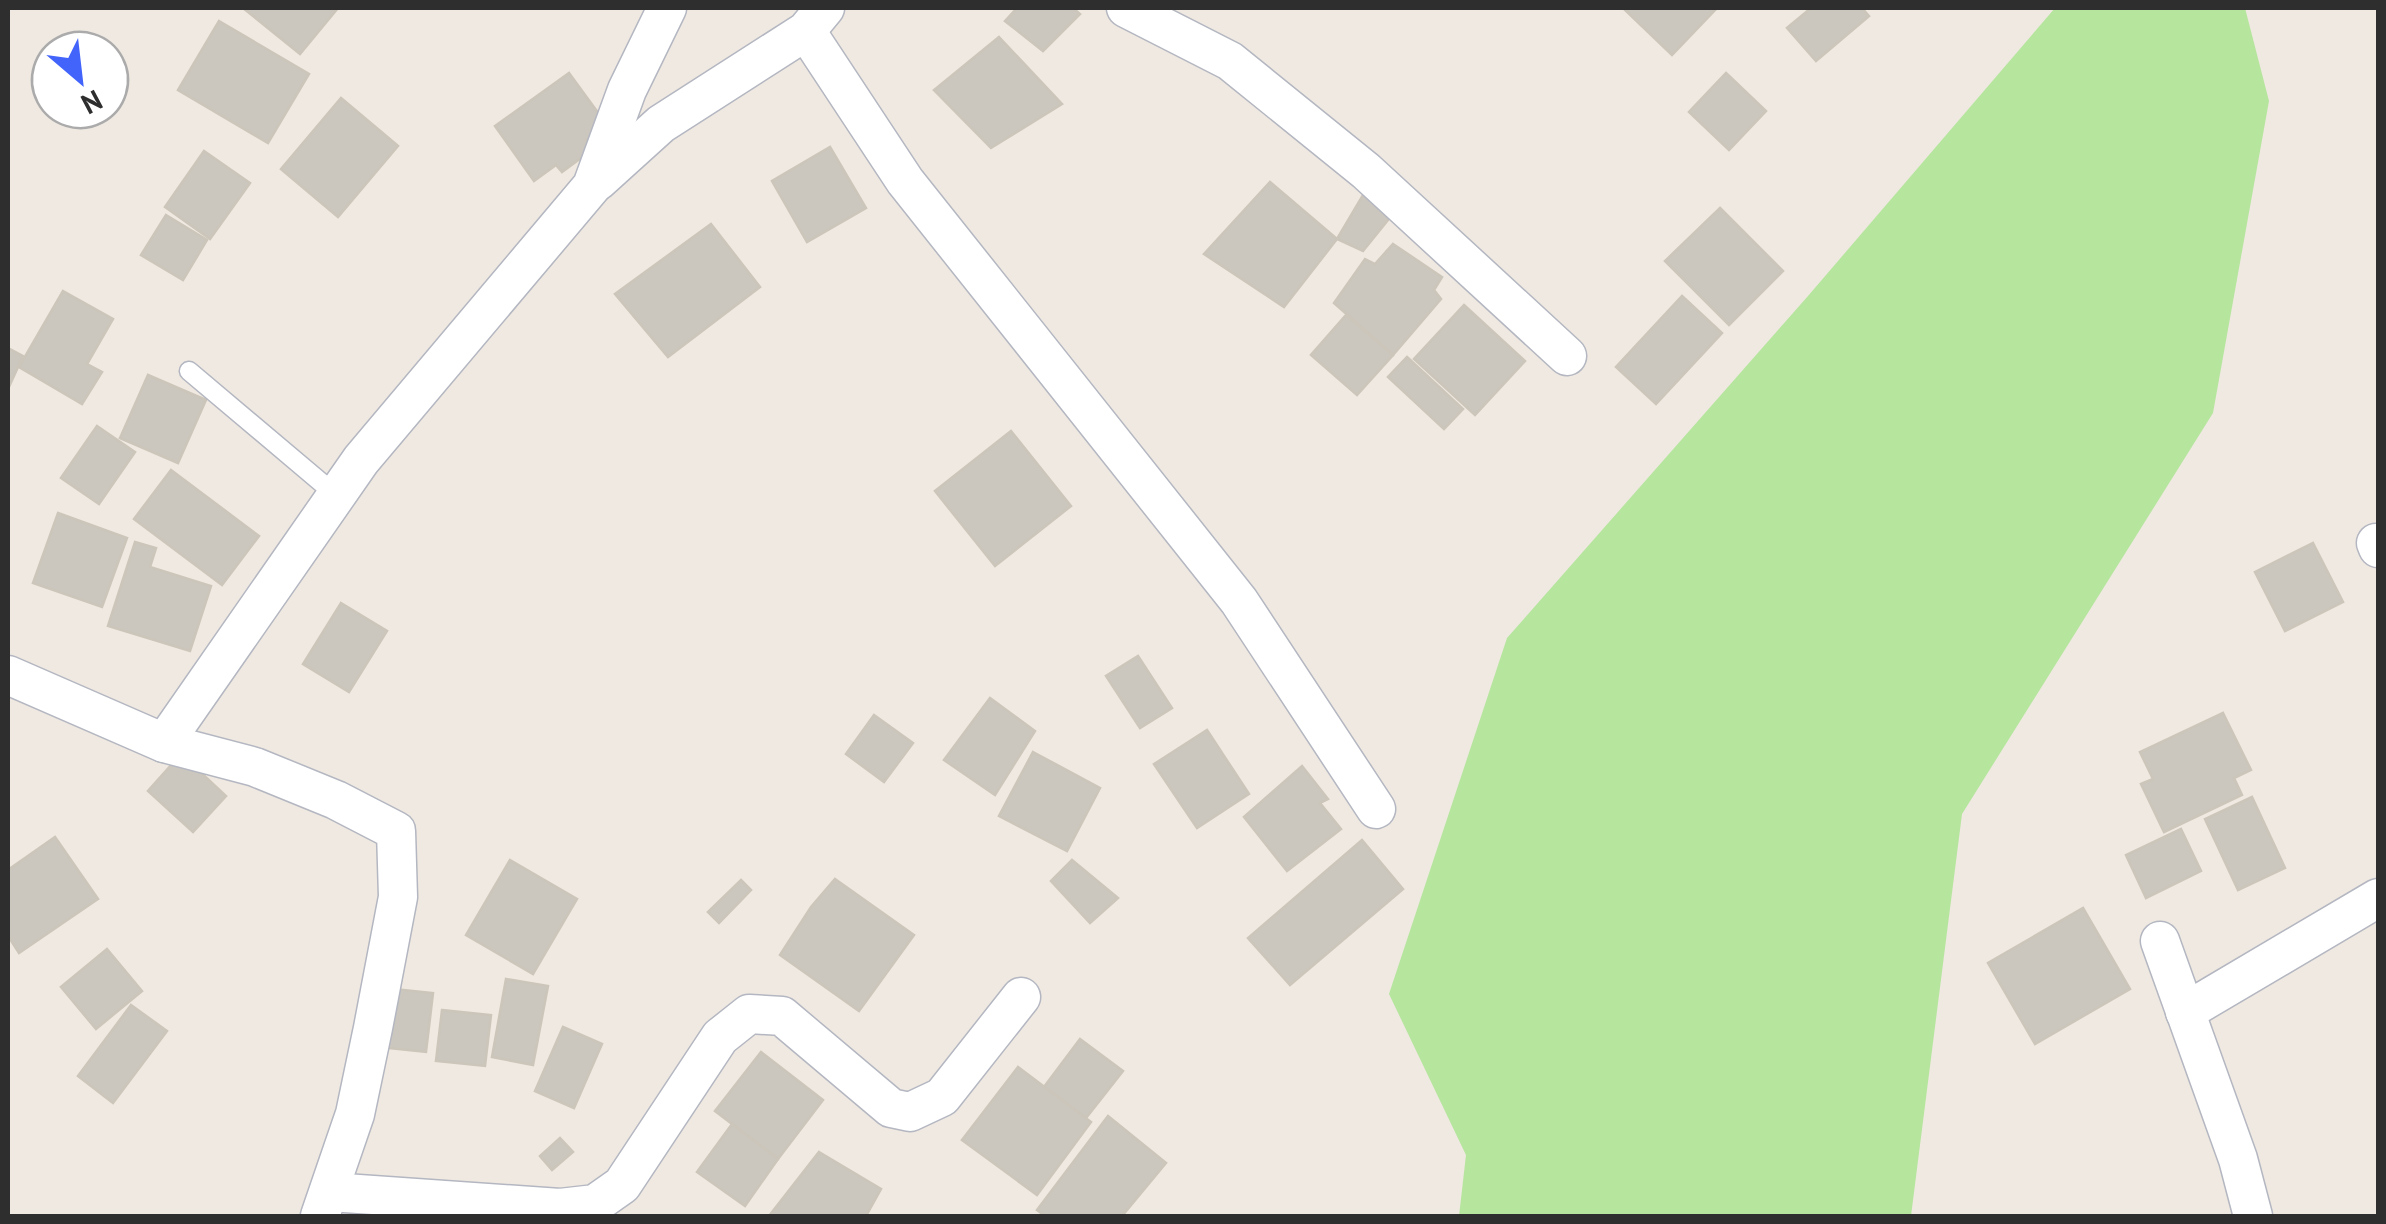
<svg xmlns="http://www.w3.org/2000/svg" width="2386" height="1224" font-family="'PT Sans',sans-serif">
<rect width="100%" height="100%" fill="#efe9e1"/>
<path fill="#b6e59e" d="M2055,8h190l24,93 -56,312 -251,401 -51,402h-452l7,-61 -77,-161 118,-356 301,-342z"/>
<g fill="#cbc7bf" stroke="#cbc5ba" stroke-width="2.5">
<path d="M243,8h95l-38,46z"/>
<path d="M1017,8h56l7,6 -37,37 -38,-30z"/>
<path d="M1628,8h89l-45,47 -47,-45z"/>
<path d="M1811,8h51l7,8 -53,45 -29,-33z"/>
<path d="M219,21l90,53 -41,69 -90,-53z"/>
<path d="M999,37l63,67 -71,44 -57,-58z"/>
<path d="M569,73l38,52 -21,15 6,10 -30,22 -6,-7 -22,16 -39,-55z"/>
<path d="M1726,73l40,38 -37,39 -40,-38z"/>
<path d="M341,98l57,48 -60,71 -57,-48z"/>
<path d="M830,147l36,61 -59,34 -35,-61z"/>
<path d="M204,151l46,32 -40,56 -45,-32z"/>
<path d="M1270,182l67,57 -53,68 -80,-53z"/>
<path d="M1363,195l29,20 -29,36 -26,-12z"/>
<path d="M1720,208l63,63 -54,54 -64,-64z"/>
<path d="M166,215l41,25 -24,40 -42,-25z"/>
<path d="M711,224l49,63 -92,70 -53,-63z"/>
<path d="M1393,244l49,33 -8,13 7,9 -48,56 -59,-52 31,-44 10,5z"/>
<path d="M63,291l50,28 -26,45 15,8 -20,32 -63,-37z"/>
<path d="M1682,296l40,37 -66,71 -40,-37z"/>
<path d="M1464,305l61,56 -50,54 -61,-56z"/>
<path d="M1346,315l47,40 -36,40 -46,-40z"/>
<path d="M8,348l15,8 -15,33z"/>
<path d="M1407,357l56,52 -19,20 -56,-52z"/>
<path d="M148,375l58,25 -28,63 -58,-25z"/>
<path d="M97,426l38,26 -36,52 -38,-26z"/>
<path d="M1011,431l60,75 -76,60 -60,-75z"/>
<path d="M171,470l88,66 -37,49 -88,-66z"/>
<path d="M58,513l69,25 -25,69 -69,-24z"/>
<path d="M135,542l21,6 -6,19 61,19 -21,65 -82,-25z"/>
<path d="M2313,543l30,59 -58,29 -30,-59z"/>
<path d="M341,603l46,28 -38,61 -46,-28z"/>
<path d="M1138,656l34,52 -32,20 -34,-52z"/>
<path d="M990,698l45,33 -40,64 -51,-35z"/>
<path d="M2223,713l28,57 -17,8 8,17 -78,37 -23,-48 12,-5 -13,-27z"/>
<path d="M874,715l39,28 -29,39 -38,-28z"/>
<path d="M1207,730l42,64 -52,34 -43,-64z"/>
<path d="M1033,752l67,36 -33,63 -68,-35z"/>
<path d="M181,754l45,42 -33,36 -45,-41z"/>
<path d="M1302,766l26,33 -8,4 21,26 -54,42 -43,-54z"/>
<path d="M2252,797l33,71 -47,22 -33,-71z"/>
<path d="M2181,829l20,42 -55,27 -20,-43z"/>
<path d="M55,837l43,62 -79,54 -11,-17v-66z"/>
<path d="M1362,840l41,49 -113,96 -42,-47z"/>
<path d="M510,860l67,39 -44,75 -67,-39z"/>
<path d="M1072,860l46,38 -28,25 -39,-42z"/>
<path d="M835,879l79,56 -55,76 -79,-56 31,-48z"/>
<path d="M741,880l10,10 -32,33 -11,-11z"/>
<path d="M2083,908l47,81 -95,55 -47,-81z"/>
<path d="M107,949l35,42 -46,38 -35,-42z"/>
<path d="M506,979l42,7 -15,79 -41,-8z"/>
<path d="M384,988l49,5 -7,59 -48,-5z"/>
<path d="M131,1005l36,26 -54,72 -35,-27z"/>
<path d="M442,1010l49,5 -6,51 -49,-5z"/>
<path d="M563,1027l39,17 -28,64 -39,-17z"/>
<path d="M1080,1039l43,32 -37,47 -42,-31z"/>
<path d="M761,1052l62,48 -45,59 -63,-48z"/>
<path d="M1018,1067l73,55 -54,73 -75,-55z"/>
<path d="M1108,1116l58,47 -44,53h-77l-8,-6z"/>
<path d="M732,1124l46,35 -33,47 -48,-34z"/>
<path d="M560,1138l13,14 -21,18 -12,-14z"/>
<path d="M819,1152l62,37 -15,27h-97z"/>
</g>
<g fill="none" stroke-linecap="round" stroke-linejoin="round">
<g stroke="#b4b7c1" stroke-width="21">
<path id="service" d="M189,371l147,124"/>
</g>
<g stroke="#b4b7c1" stroke-width="41">
<g id="minor">
<path d="M1126,8l104,53 136,110 201,185"/>
<path d="M806,31l99,150 334,420 137,208"/>
<path d="M598,181l63,-57 145,-93 19,-23"/>
<path d="M2376,543l2,5"/>
<path d="M8,675l156,68 91,24 81,33 60,31 2,66 -25,131 -18,86 -35,102"/>
<path d="M164,743l197,-283 231,-274 35,-96 40,-82"/>
<path d="M2160,941l78,218 15,57"/>
<path d="M2185,1012l193,-114"/>
<path d="M330,1192l230,16 35,-4 27,-19 98,-148 29,-23 33,2 109,92 19,4 32,-15 79,-100"/>
</g>
</g>
<use href="#service" stroke="#fff" stroke-width="18"/>
<use href="#minor" stroke="#fff" stroke-width="38"/>
</g>
<rect width="2386" height="1224" fill="none" stroke="#2e2e2e" stroke-width="20"/>
<g transform="translate(80 80) rotate(152)"><circle r="48" fill="#ffffff" stroke="#ababab" stroke-width="2.5"/>
<path d="M0-8L18 38L0 25L-18 38Z" fill="#4264fb"/>
<text y="-15" font-size="28" font-weight="bold" text-anchor="middle" fill="#2e2e2e">N</text>
</g>
</svg>
